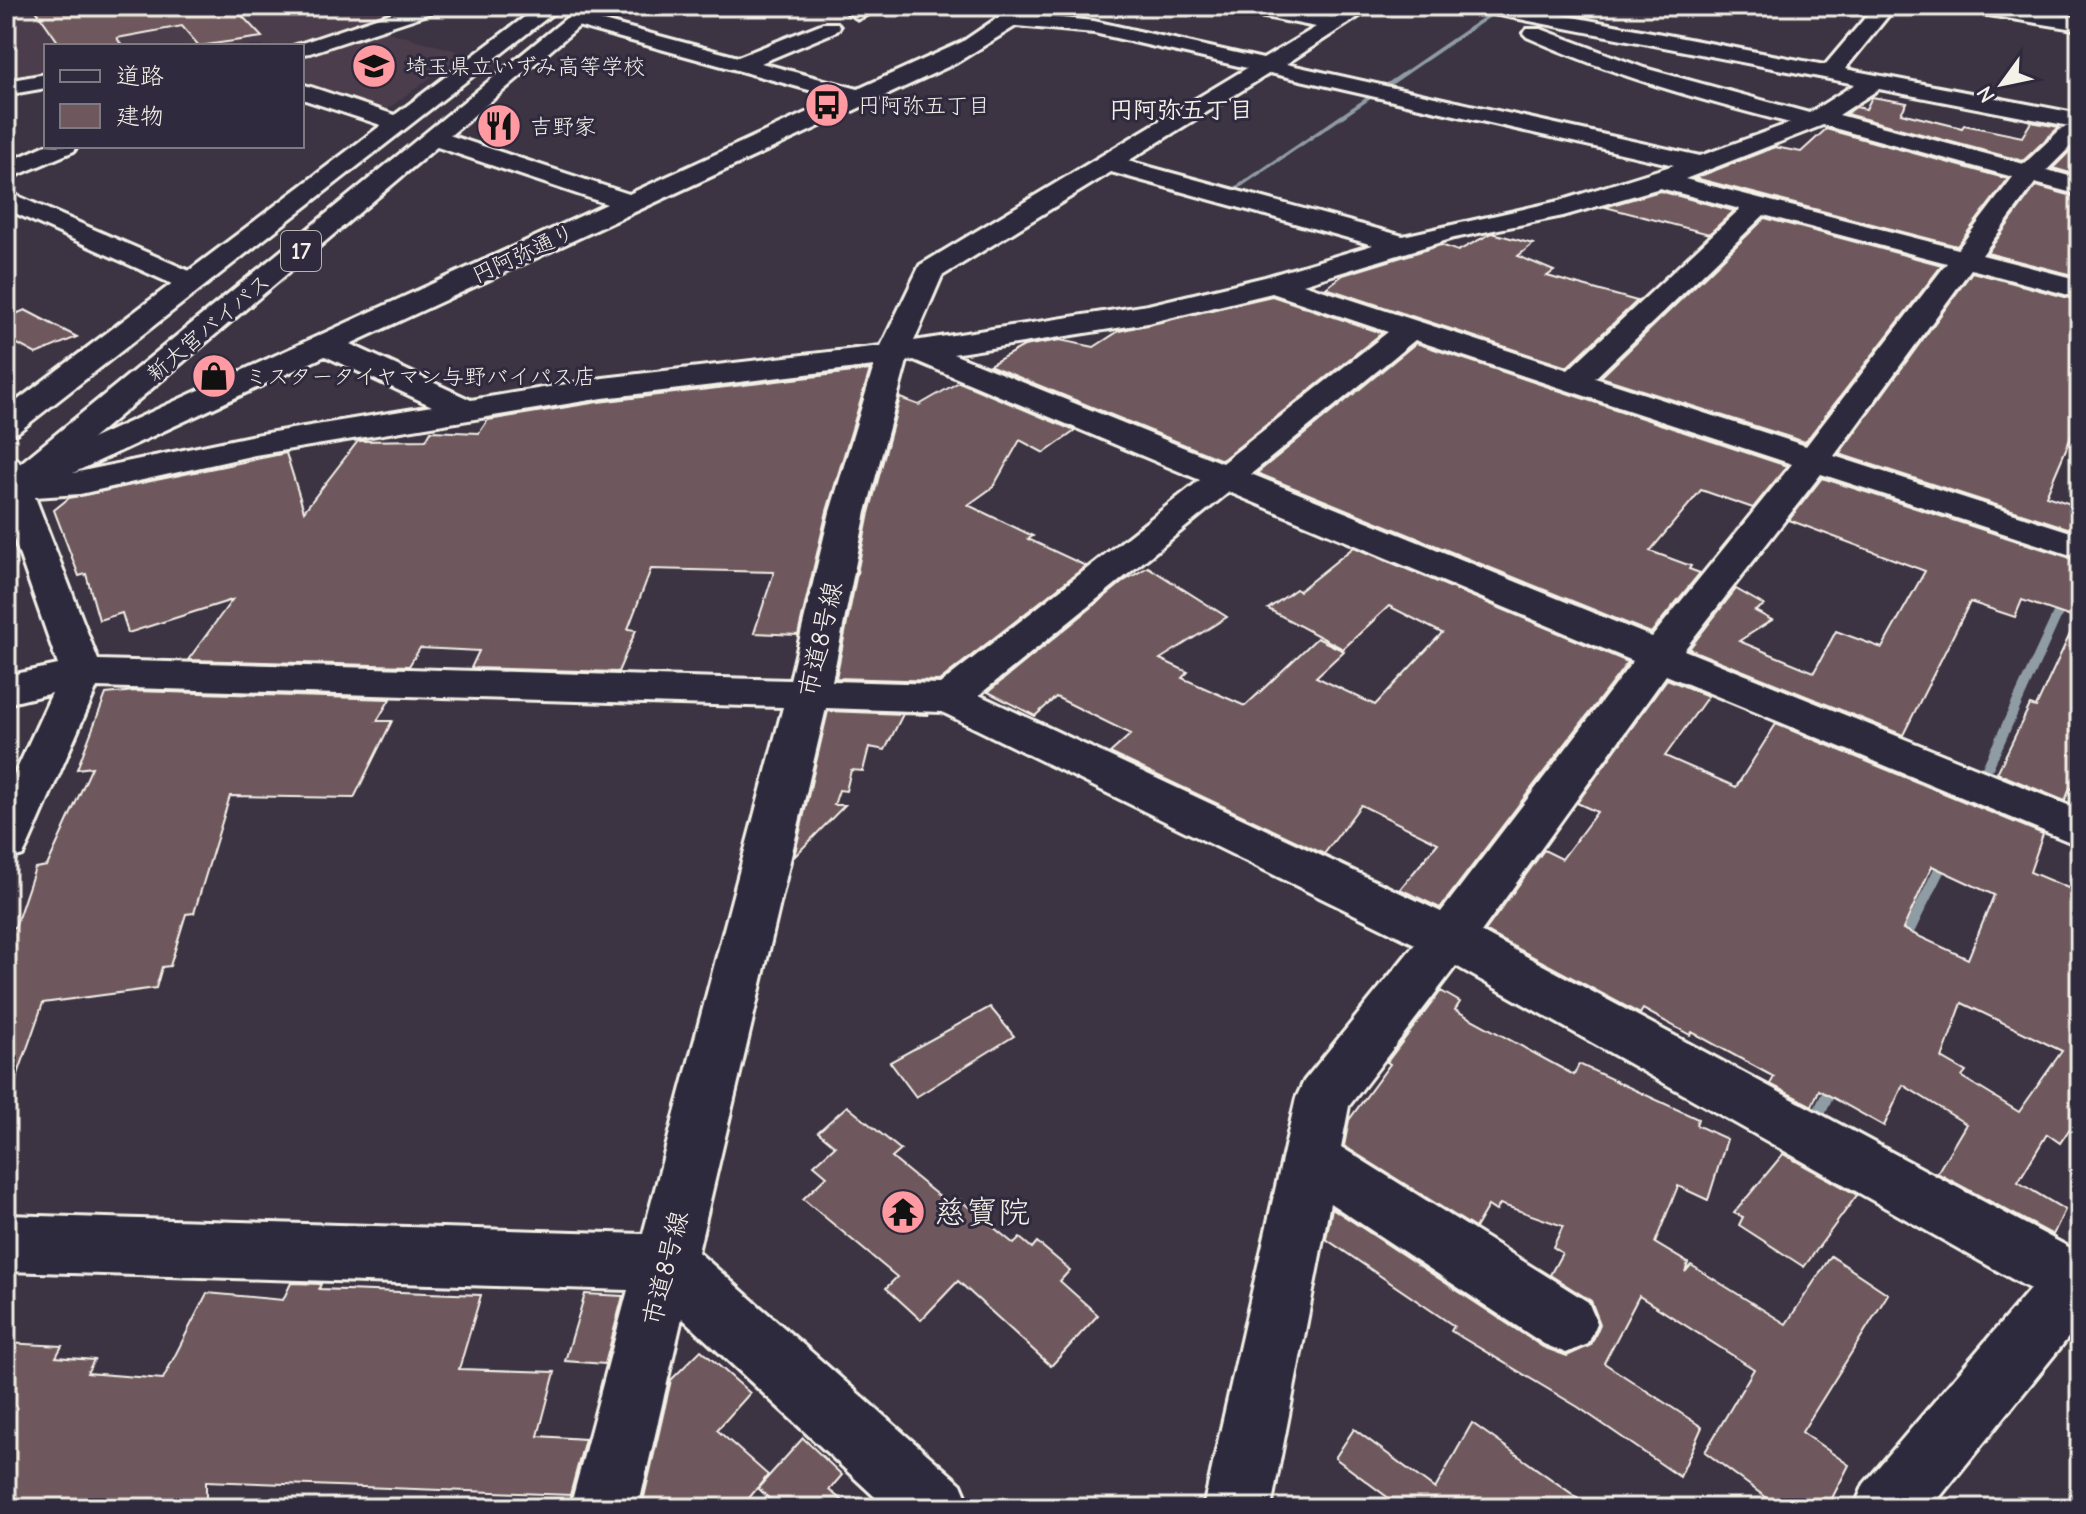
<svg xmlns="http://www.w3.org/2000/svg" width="2086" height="1514" font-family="'Comic Neue','Klee One',sans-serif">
<rect width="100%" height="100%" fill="#3c3343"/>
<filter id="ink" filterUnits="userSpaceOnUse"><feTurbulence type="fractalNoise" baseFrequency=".0125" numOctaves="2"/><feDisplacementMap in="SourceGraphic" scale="16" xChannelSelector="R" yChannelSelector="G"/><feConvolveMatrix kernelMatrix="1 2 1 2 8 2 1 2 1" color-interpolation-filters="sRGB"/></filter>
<g filter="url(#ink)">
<path fill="#4b3e4b" d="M6,6h420l-59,20 97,27 -82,60 -80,-26v-41h-256v33l-40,7z"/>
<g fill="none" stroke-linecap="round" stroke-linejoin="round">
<g fill="#8f9ca4" fill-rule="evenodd">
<path d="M1485,16l5,1 -106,73h-4v-2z"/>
<path d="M1373,93l5,1 -144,98 -5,-1z"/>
<path d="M2064,597l5,3 -98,217 -2,3h-8l-2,-3 100,-217z"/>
<path d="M1945,854l4,1 2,3 -42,85 -2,3 -4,2 -4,-2 -2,-3 42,-85 2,-3z"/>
<path d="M1833,1078l5,2 2,4 -19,39 -5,2 -5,-2 -2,-4 2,-4 17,-35z"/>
</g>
</g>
<g fill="#6e585d" stroke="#f4f1e8" stroke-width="2" fill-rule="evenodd">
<path d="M33,6h200l29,31 -63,9 -17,-20 -65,12 5,8h-61z"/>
<path d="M1872,97l35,6 -6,10 61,15 2,-3 58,12 9,-15 28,5 -36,34 -177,-47 10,-7 10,2z"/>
<path d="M1826,129l182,50 -51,67 -262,-68 80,-31 26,5z"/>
<path d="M2077,144l3,1v31l-27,-8z"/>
<path d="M2036,186l44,12v79l-93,-24z"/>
<path d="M1660,191l74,20 -25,23 -104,-27z"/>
<path d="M1765,218l177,47 -137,177 -204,-65z"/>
<path d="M1492,233l41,11 -15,12 36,15 -7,5 90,25 -70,66 -241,-79 17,-13 98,-30 17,6z"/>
<path d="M1972,272l108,29v115l-34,80 34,11v25l-241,-78z"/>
<path d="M1272,296l110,37 -160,127 -233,-95 35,-19 36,-6 34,7 25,-16z"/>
<path d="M25,310l52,27 -41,17 -30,-16v-20z"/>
<path d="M1416,343l371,123 -34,42 -52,-18 -51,61 41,15 -2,3 11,4 -49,60 -394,-160z"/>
<path d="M870,370l-43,141 -29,124 -44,-2 20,-61 -123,-3 -23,60 8,1 -18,42 -147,-4 8,-17 -59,-3 -11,18 -221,-6 44,-60 -104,33 -6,-20 -23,7 -13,-46 -7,2 -25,-66 15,-12 217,-45 18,58 54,-70 68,-1 5,-9 48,2 9,-13 110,-18z"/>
<path d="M959,382l116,49 -31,22 -24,-13 -27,47 -25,18 65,31 -5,3 58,27 -147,115 -103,-3 33,-165 31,-115 19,7z"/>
<path d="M1822,478l258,83v231l-10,-4 -5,13 -68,-28 33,-68 6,2 41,-88 -55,-19 -7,17 -45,-15 -67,133 -214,-86 47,-60 28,16 -9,6 17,9 -33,21 75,31 22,-41 46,17 43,-77 -136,-51z"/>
<path d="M1354,547l274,115 -188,246 -40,-19 38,-46 -77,-38 -37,49 -214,-101 21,-19 -75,-37 -21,19 -47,-24 136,-111 24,-14 79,50 -67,42 28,13 -6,6 63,28 72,-68 27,13 -28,26 59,28 67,-72 -53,-27 -46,43 -75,-40 28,-20 3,2z"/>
<path d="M1667,679l41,17 -43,60 71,31 40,-63 267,110 -13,38 50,21v245l-11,-8 -9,13 -13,-9 -29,48 47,28 -12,25 -116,-62 29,-49 -63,-39 -19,41 -65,-36 -7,16 -42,-22 4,-7 -82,-45 -2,3 -47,-26 -3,5 -155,-83 59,-81 18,9 35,-47 -20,-9zM1932,866l62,29 -26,64 -65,-30zM1962,1003l100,48 -43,61 -57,-35 4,-5 -24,-14z"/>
<path d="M135,691l255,8 -13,22h15l-38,77 -124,-2 -36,117 -8,1 -16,52 -8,1 -6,21 -113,15 -33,94 -4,-1v-168l9,-1 20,-59 12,-2 45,-99 -15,2 29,-75z"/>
<path d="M828,711l101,4 -26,-1 -18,36 -16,-3 -6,24 -12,-1 -5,21 -7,-1 -5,15h11l-51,52z"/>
<path d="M1441,991l19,11 -5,8 119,65 5,-11 119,55 -2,6 31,14 -19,61 -30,-14 -23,57 33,20 -3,9 6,-7 95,59 45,-68 57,38 -86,138 47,33 -22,43h-47l-75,-56 49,-83 -115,-73 -35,67 98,64 -22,50 -102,-70 -127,-76 3,-5 -128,-87 6,-31 211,139 24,9 24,-11 9,-21 -9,-23 -41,-26 12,-22 -9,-6 10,-21 -63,-22 -4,7 -8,-5 -13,22 -131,-82 5,-26 41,-56 -3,-2z"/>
<path d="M990,1007l24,29 -98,61 -26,-35z"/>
<path d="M847,1106l54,44 -9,8 60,49 8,-7 54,44 6,-6 12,10 5,-6 33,28 -10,11 38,34 -47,51 -93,-85 -37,39 -35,-32 11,-11 -94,-78 24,-23 -13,-11 21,-19 -17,-14z"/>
<path d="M1783,1154l74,41 -53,72 -65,-42 4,-8 -9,-4z"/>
<path d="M291,1283l30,1 -2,5 162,6 -22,74 96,3 -17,64 47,3 -15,56 -364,-14v27h-200v-165l56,3 -6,11 38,3 -7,13 76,6 44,-86 76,7z"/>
<path d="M585,1294l38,2 -18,68 -40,-3z"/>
<path d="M701,1350l49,43 -33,37 51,45 -27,33h-97l-2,-2 29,-126z"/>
<path d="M1472,1423l120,85h-190l-67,-50 19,-29 81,60z"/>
<path d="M803,1438l39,37 -13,15 23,18h-73l-21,-20z"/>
</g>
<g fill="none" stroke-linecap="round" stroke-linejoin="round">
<g stroke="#f4f1e8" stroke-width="6">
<g id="minor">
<path d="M412,6h31l-3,4 -130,43 -8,1v-8h-9z"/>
<path d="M515,6h35l5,5 -10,6 -27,-7z"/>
<path d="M857,6h28l-27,13 -10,-6z"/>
<path d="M1015,6h22l-8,9 65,6 169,38 53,-32 -77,-15 -10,-6h43l60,11 19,-11h24l-89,58 414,92 90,-33c-90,-23 -178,-48 -263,-86l-4,-4 4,-4h14l103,39 165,45 46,-29 -372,-72 -10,-6h42l310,59 50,-59h21l-51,63 235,45v28l-4,-1 -29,29 33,9v16l-45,-12 -53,72 98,25v18l-109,-29 -137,187 246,79v23l-259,-84 -137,176 396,160v36l-414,-171 -185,257 593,318 6,-3v76l-149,185h-77l10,-24 166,-195 -574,-323 -107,140 -8,41 247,155 9,21 -9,21 -22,9 -22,-9 -214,-141 -59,305h-68l93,-410 8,-17 111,-137 -473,-232 -116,-4 -128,544 263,232 10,24h-84l-205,-190 -44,190h-68l58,-218 -622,-19v-56l637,19 140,-527 -686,-20 -68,156 -6,12 -17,5v-67l46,-100 -46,11v-28l52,-11 -52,-149v-59l12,3 9,16h5l-2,-4 5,-7 572,-261 -179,-60 -3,-5 3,-5h18l183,60 209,-96 -268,-74 -3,-4 3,-4 7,-2 161,43 85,-34h14l3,4 -3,4 -76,32 97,26 104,-47zM1016,26l78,7 153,35 -327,197 -39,81 -278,32 -132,22 -121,-56 606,-281zM1270,73l404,92 -115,36 -156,35 -275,-75zM1879,89l190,37 -7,2 -38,36 -185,-49zM1823,125l190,52 -55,72 -273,-70zM1111,172l262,73 -108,32 -117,28 -234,36 28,-65zM1660,188l80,21 -172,161 -265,-86 151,-46 109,-22zM1764,215l183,48 -141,183 -211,-68zM1272,293l116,39 -166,131 -269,-109 195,-31zM1415,340l377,124 -140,173 -401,-163zM325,356l107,50 -177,29 -182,38zM914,360l286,120 -260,204 -108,-3 34,-169 41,-151zM874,366l-44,146 -40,168 -692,-20 -63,-163 45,-3 175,-39 348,-57zM1229,492l404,169 -192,251 -462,-217z"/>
<path d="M1960,6h47l73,12v12l-110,-18z"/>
<path d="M46,74v14l-40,7v-14z"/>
<path d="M302,84l102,34 4,5 -12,7 -94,-31z"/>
<path d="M46,145l31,1 -3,5 -68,29v-17z"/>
<path d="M6,191l195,85 4,6 -4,6h-20l-175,-79z"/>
</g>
</g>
<g stroke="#f4f1e8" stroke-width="6">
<g id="highway">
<path d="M539,6h15l3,4 -539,422 -12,3v-26z"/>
<path d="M581,6h22l-584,495 -13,3v-29z"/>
</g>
</g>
<use href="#minor" fill="#2f2a3d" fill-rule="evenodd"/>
<use href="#highway" fill="#2f2a3d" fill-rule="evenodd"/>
</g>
</g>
<defs>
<g id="school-disc" transform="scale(2.3)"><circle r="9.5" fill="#ff9aa2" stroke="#2f2a3d"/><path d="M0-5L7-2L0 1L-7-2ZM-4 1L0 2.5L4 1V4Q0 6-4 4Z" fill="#111"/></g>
<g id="bus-disc" transform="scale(2.3)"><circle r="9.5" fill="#ff9aa2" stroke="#2f2a3d"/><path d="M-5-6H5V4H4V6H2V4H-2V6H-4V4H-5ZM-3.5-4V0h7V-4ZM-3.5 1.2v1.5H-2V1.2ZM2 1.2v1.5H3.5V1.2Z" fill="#111"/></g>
<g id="restaurant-disc" transform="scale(2.3)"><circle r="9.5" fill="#ff9aa2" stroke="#2f2a3d"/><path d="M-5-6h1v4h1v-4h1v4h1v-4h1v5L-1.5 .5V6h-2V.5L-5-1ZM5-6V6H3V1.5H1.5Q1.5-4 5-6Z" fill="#111"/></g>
<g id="shop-disc" transform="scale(2.3)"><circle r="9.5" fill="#ff9aa2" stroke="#2f2a3d"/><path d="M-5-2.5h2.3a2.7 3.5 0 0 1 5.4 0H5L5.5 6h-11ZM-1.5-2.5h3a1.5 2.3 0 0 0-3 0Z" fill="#111"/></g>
<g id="temple-disc" transform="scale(2.3)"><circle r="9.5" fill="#ff9aa2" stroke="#2f2a3d"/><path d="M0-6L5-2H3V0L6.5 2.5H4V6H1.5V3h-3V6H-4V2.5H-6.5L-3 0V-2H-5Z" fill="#111"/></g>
</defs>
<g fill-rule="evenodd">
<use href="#school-disc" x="374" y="66"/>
<use href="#bus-disc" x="827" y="105"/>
<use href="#restaurant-disc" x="499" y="126"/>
<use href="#shop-disc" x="214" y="376"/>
<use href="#temple-disc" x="903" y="1212"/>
</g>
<g text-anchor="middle" stroke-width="6" stroke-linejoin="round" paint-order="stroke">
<g font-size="22" fill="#f4f1e8" stroke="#2f2a3d" text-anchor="start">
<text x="405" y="74">埼玉県立いずみ高等学校</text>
<text x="858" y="113">円阿弥五丁目</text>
<text x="530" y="134">吉野家</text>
<text x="245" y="384">ミスタータイヤマン与野バイパス店</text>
</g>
<g font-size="22" fill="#f4f1e8" stroke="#2f2a3d">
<text transform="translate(523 253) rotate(-25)" y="8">円阿弥通り</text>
<text transform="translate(208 327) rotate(-40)" y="8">新大宮バイパス</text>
</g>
<g font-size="24" font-weight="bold" fill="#f4f1e8" stroke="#2f2a3d">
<text x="1181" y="118">円阿弥五丁目</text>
</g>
<rect fill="#2f2a3d" stroke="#b9b5b5" stroke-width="2" x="281" y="231" width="40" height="40" rx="6"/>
<g font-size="24" font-weight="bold" fill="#f4f1e8">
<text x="301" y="259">17</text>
</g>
<g font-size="26" fill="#f4f1e8" stroke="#2f2a3d">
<text transform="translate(820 639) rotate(-77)" y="9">市道8号線</text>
<text transform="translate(665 1268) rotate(-76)" y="9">市道8号線</text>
</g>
<g font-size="32" fill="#f4f1e8" stroke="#2f2a3d" text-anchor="start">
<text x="934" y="1223">慈寶院</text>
</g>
</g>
<rect width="2086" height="1514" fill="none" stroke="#2f2a3d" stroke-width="32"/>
<rect x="16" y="16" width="2054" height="1482" fill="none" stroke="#f4f1e8" stroke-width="3" filter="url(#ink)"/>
<rect x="44" y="44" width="260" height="104" fill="#2f2a3d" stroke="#7e7a81" stroke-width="2"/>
<rect x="60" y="70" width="40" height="12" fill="#2f2a3d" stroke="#7e7a81" stroke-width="2"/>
<text x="116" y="84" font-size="24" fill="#f4f1e8">道路</text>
<rect x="60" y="104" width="40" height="24" fill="#6e585d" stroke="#7e7a81" stroke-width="2"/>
<text x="116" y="124" font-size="24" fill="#f4f1e8">建物</text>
<g transform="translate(2002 84) rotate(237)" stroke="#2f2a3d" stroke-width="6" paint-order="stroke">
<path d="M0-6L14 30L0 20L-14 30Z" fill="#f4f1e8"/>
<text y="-12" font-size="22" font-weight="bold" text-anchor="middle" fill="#f4f1e8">N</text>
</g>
</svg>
